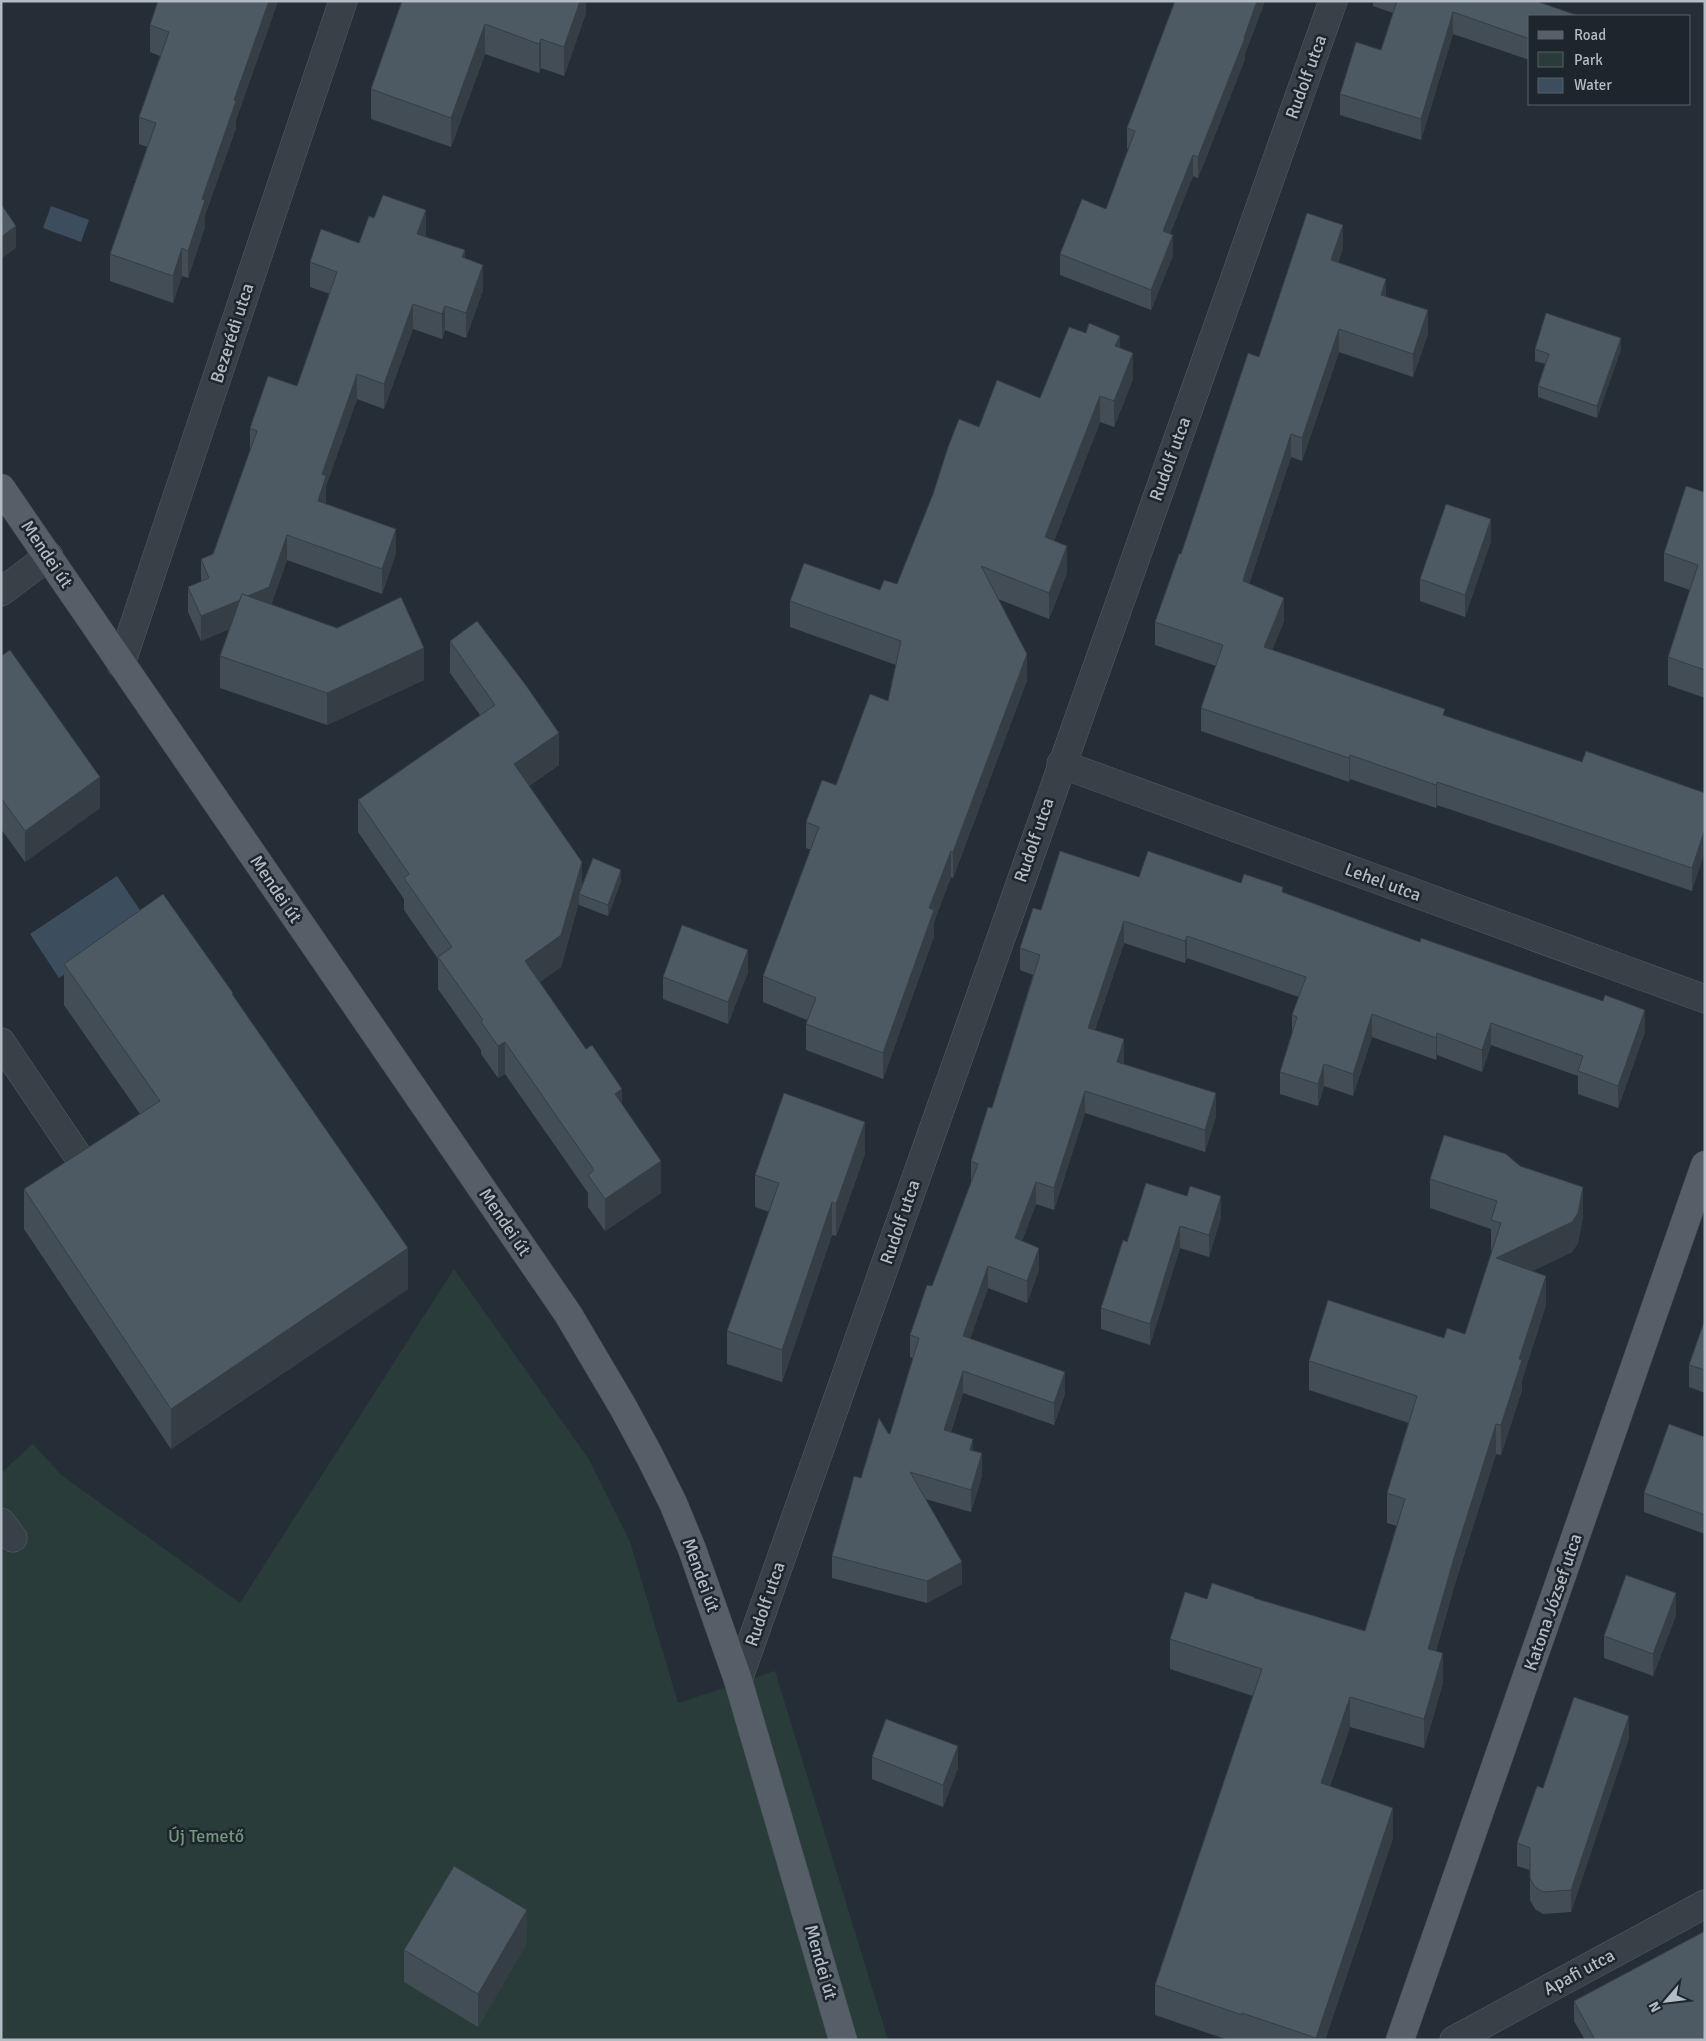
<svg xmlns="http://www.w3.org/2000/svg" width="1706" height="2041" font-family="Signika,sans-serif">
<rect width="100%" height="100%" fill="#252e37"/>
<path fill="#2a3c3a" d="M454,1269l134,189 42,84 48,161 97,-32 113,369h-887v-567l32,-29 28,31 179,128z"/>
<g fill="#3c4d5e">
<path d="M51,206l38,14 -8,22 -38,-14z"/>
<path d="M117,876l29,43 -87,59 -29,-44z"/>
</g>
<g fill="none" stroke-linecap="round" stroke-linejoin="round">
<g stroke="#565e66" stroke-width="29">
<g id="minor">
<path d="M1,592l48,-36"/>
<path d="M121,664l222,-663"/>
<path d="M1061,764l644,235"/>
<path d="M1,1042l83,123"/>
<path d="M1,1522l12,16"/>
<path d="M738,1680l595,-1679"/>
<path d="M1454,2040l251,-136"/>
</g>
</g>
<g stroke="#414951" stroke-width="29">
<g id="major">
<path d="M1,488l567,826 55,93 26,48 24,48 19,46 46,131 105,360"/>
<path d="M1400,2040l305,-875"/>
</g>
</g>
<use href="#minor" stroke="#384048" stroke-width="28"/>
<use href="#major" stroke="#565f68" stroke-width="28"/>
</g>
<g fill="#424d55">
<path d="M158,1h120l-42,119v8l-31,87v12l-17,51 -6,-2 -9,27 -63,-22v-27l37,-107 -8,-3v-27l21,-61 -10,-4v-27z"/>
<path d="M402,1h184v12l-22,63 -23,-8 -2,5 -54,-19 -34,93 -80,-28v-30z"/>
<path d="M1175,1h90l-20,53v5l-47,119 -5,-2 -23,58 3,21 -22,55 -91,-35v-21l46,-45 22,-60 -1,-1v-20z"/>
<path d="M1373,1h163l-6,15v44l-77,-26 -32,106 -81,-25v-21l41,-44 12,-37 -20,-7z"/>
<path d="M426,235l-1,1 40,23 18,31 -17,48 -21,-8 -3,9 -29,-10 -29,80 -27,-10 -31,87v15l-1,3 71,49 -14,41 -95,-34 -16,44 153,76 -97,45 -107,-37v-32l9,-27 -28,12 -13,-29v-25l13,-5v-23l12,-5 37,-103v-23l47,-42 33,-92 -20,-7v-25l49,-19z"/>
<path d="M1343,248l-5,15 48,33 42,38 -15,43 -74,-25 -37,109 -11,-4 -42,127 35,37 -12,29 173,66 137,46 123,31 -13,98 -255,-86 -1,3 -86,-29 -1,3 -148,-51v-23l15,-42 -61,-21v-23l26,-68 78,-197z"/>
<path d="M1120,347l13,32 -19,48 -14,-5 -46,119 13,32 -18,46 -51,-20 29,81 -74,198 -2,-1 -17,45v14l-51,143 -77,-29v-26l1,-4 -44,-18v-26l48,-126 -5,-2v-26l30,-37 52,-84 8,-36 -106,-38v-26l90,-11 17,-6 82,-157 61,-29z"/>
<path d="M1535,349h86l-24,69 -59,-21v-11l7,-22 -10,-3z"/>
<path d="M1705,489v209l-37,-13v-28l22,-67 -26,-9v-28z"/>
<path d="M1491,541l-26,76 -45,-16v-22z"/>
<path d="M450,641l109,124 -30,21 53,102 39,-7 -13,35 -29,-11v-3l-18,65 -21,15 82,123 39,88 -56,38 -17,-24v-14l-83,-119 -7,4 -17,-24v-4l-43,-61v-30l-34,-49v-11l-46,-67v-32l122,-85 -30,-42z"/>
<path d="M1,656l99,152 -75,54 -24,-33z"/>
<path d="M1139,877l102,6 42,9 362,140 -27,76 -40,-14v-18l-87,-31 -9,27 -45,-17 -1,5 -64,-23 -19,59 -29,-10 -6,20 -38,-12v-22l12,-38v-19l7,-18 -112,-39 -2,5 -61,-20 -29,87 29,31 -1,3 93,52 -11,36 -120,-39 -31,97 -18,-6 -14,37 17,29 -12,33 -39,-15 -18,51 95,55 -11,31 -91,-32 -12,39 22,19 9,25 -11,36 -46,-13 37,85 -35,19 -95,-25v-22l29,-78 27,-45 2,1 23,-76 -3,-1v-22l22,-49 39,-103v-22l21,-53 41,-133 -13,-5v-22l21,-38z"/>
<path d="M64,964l169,32 175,293 -237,160 -147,-220v-40l116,-75 -76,-109z"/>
<path d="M748,972l-20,52 -65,-25v-22z"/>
<path d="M865,1154l-29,82 -4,-1 -50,147 -55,-18v-33l42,-119 -14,-5v-32z"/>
<path d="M1520,1166l63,50 -5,27 -6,9 -40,19 14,34 -24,75v10l-21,65 -5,-1 -42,133 -18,64 7,32 -19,65 -74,-21 -20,59 63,52 -68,202h-97l-73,-25v-30l98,-289 -83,-27v-30l84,-41 111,33 32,-105 -10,-3v-30l22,-70 -100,-33v-29l135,-23 21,-4 27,-84h-1v-21l-61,-21v-29z"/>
<path d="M1146,1183l75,34 -12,40 -29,-9 -30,97 -49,-16v-21l26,-66z"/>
<path d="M1705,1319v74l-16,-6v-22z"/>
<path d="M1705,1437v97l-61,-22v-19z"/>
<path d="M1676,1615l-23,61 -49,-18v-22z"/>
<path d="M1629,1738l-58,174 -28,2 -8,-5 -5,-9v-30l-13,-4v-23l26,-55z"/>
<path d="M872,1757l86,11 -15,39 -71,-28z"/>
<path d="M527,1943l-49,84 -74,-45v-32z"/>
<path d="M1574,2001l131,39h-120l-11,-19z"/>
</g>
<g fill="#363e45">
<path d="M269,1h9l-42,119v8l-31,87v12l-17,51v-27l14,-52 32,-99z"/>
<path d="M580,1h6v12l-22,63v-29z"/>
<path d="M1257,1h8l-20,53v5l-47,119v-21l46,-119z"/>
<path d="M1453,12v22l-32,106v-21z"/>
<path d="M485,24v30l-34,93v-29z"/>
<path d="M541,39v29l-2,5v-29z"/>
<path d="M1193,155v21l-30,75v-20z"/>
<path d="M426,210v25l-9,23v-24z"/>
<path d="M1343,225v23l-12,36v-24z"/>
<path d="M16,226v22l-15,11v-22z"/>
<path d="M1173,235v20l-22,55v-20z"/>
<path d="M182,248v28l-9,27v-27z"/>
<path d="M465,250v25l-3,-18z"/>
<path d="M483,265v25l-17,48v-25z"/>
<path d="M1386,279v23l-5,-7z"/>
<path d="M413,304v25l-29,80v-25z"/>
<path d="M445,306v24l-3,9v-25z"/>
<path d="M1428,310v24l-15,43v-23z"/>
<path d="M1339,329v23l-37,109v-23z"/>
<path d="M1120,336v26l-5,-16z"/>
<path d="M1621,338v11l-24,69v-12z"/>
<path d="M1133,353v26l-19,48v-26z"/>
<path d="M357,374v25l-31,87v15l-8,25v-25l4,-27z"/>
<path d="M1100,396v26l-55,142v-27z"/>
<path d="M1291,434v23l-47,143 -1,-19 1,-4z"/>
<path d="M1491,519v22l-26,76v-22z"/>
<path d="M396,529v24l-14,41v-25z"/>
<path d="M287,535v25l-18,52 -68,29v-25z"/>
<path d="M1067,546v27l-18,46v-26z"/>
<path d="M1284,598v23l-20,50v-24z"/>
<path d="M424,648v32l-97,45v-32z"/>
<path d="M1027,654v26l-74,198v-26z"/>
<path d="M559,733v32l-45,31v-32z"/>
<path d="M1350,755v24l-1,3v-24z"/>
<path d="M100,777v31l-75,54v-31z"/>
<path d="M1437,782v23l-1,3v-23z"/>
<path d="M1705,829v23l-13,39v-23z"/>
<path d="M951,851v26l-17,45v14l-51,143v-26l46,-145z"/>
<path d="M582,862v32h-3v8l-18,65 -36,26v-32z"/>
<path d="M621,870v11l-13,35v-11z"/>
<path d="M1124,921v22l-36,107v-22z"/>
<path d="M1187,936v22l-2,5v-22z"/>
<path d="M748,950v22l-20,52v-22z"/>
<path d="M1645,1010v22l-27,76v-22z"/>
<path d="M1372,1014v23l-19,59v-22z"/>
<path d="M1491,1023v22l-9,27v-22z"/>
<path d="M1437,1033v22l-1,5v-22z"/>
<path d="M1124,1039v22l-7,23v-22z"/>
<path d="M505,1042v32l-7,4v-32z"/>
<path d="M1324,1064v22l-6,20v-22z"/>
<path d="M622,1089v32l-7,-27z"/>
<path d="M1085,1091v22l-31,97v-22z"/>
<path d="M1216,1093v23l-11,36v-22z"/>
<path d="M865,1122v32l-29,82v-32z"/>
<path d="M661,1161v32l-56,38v-32z"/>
<path d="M1036,1182v22l-21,56v-22z"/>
<path d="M1583,1187v29l-5,27 -6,9 -76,36v-30z"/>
<path d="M1221,1196v21l-12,40v-22z"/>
<path d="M832,1202v33l-50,147v-32z"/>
<path d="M1180,1226v22l-30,97v-21z"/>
<path d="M408,1248v41l-237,160v-40z"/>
<path d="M1039,1248v22l-12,33v-22z"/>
<path d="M988,1266v22l-25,70v-22z"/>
<path d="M1546,1276v29l-24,75v10l-21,65v-30l18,-66z"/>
<path d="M963,1371v22l-19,59v-22z"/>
<path d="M1065,1372v22l-11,31v-22z"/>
<path d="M1496,1424v30l-42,133 -26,91v-29l26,-91z"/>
<path d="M973,1439v23l-3,-12z"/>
<path d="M982,1453v23l-11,36v-22z"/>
<path d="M962,1562v22l-35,19v-22z"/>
<path d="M1676,1593v22l-23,61v-22z"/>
<path d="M1443,1653v30l-19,65v-29z"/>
<path d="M1350,1697v30l-29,86v-30z"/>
<path d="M1629,1716v22l-58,174v-22z"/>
<path d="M958,1746v22l-15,39v-22z"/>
<path d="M1393,1808v30l-68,202h-9v-2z"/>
<path d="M527,1910v33l-49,84v-33z"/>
</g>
<g fill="#4d5963" stroke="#363e45">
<path d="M158,1h111l-35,99 2,1 -34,98 3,1 -17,51 -6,-3 -9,28 -63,-22 46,-131 -17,-6 30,-85 -19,-7z"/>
<path d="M402,1h178l-16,46 -23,-8 -2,5 -54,-20 -34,94 -80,-29z"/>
<path d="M1175,1h82l-13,37h1l-47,119 -5,-2 -30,76 10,4 -22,55 -91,-36 22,-55 24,10 29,-78 -8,-3z"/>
<path d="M1397,1h139l43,15h-49v23l-77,-27 -32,107 -81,-25 16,-52 25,8z"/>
<path d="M383,195l43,15 -9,24 48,16 -3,7 21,8 -17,48 -21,-7 -3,8 -29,-10 -29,80 -27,-10 -35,100 4,2 -8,25 78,28 -14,40 -95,-34 -18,52 -21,9 -6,-2 -2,6 -39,16 -13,-29 21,-9 -8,-19 12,-5 44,-123 -7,-3 18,-52 29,10 40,-114 -27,-10 11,-33 38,14 10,-27 5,2z"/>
<path d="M1,204l15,22 -15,11z"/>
<path d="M1307,213l36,12 -12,35 55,19 -5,16 47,15 -15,44 -74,-25 -37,109 -11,-4 -47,143 -1,4 41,17 -20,49 181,62 -2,6 139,47 4,-11 119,42v36l-13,39 -255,-86 -1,3 -86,-30 -1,3 -148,-50 22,-63 -68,-23 24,-68h2l67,-201 11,4z"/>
<path d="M1546,313l75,25 -24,68 -59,-20 11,-32 -14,-5z"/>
<path d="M1089,323l31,13 -5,10 18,7 -19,48 -14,-5 -55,141 22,9 -18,47 -68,-27 46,88 -74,198 -2,-1 -22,57 5,2 -51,143 -77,-29 10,-26 -53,-22 56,-149 -13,-5 16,-42 14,5 34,-91 18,7 13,-60 -111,-40 14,-38 76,27 4,-10 13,4 36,-90 15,-47 11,-28 20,8 18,-47 43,18 29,-71 17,6z"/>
<path d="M1686,486l18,6 1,-3v181l-37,-13 30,-92 -34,-12z"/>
<path d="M1446,504l45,15 -26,76 -45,-16z"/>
<path d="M242,594l95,34 64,-31 23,51 -97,45 -107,-37z"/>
<path d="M477,621l48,63 34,49 -45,31 68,98 -21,73 -36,26 61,88 6,-4 30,44 -7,5 46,67 -56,38 -17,-24 6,-5 -89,-128 -7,4 -17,-24 2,-2 -45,-63 14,-10 -48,-69 5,-4 -51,-74 137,-95 -45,-64z"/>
<path d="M10,650l90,127 -75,54 -24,-33v-142z"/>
<path d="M1060,851l79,26 9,-26 93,32 3,-9 39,13 -1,5 138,50 1,-4 182,63 2,-6 40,15 -27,76 -40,-15 5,-15 -92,-33 -9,27 -45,-17 -1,5 -64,-24 -19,60 -29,-10 -6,20 -38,-12 17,-55 -5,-2 14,-38 -119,-41 -2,5 -61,-20 -36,107 36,11 -7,23 99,31 -11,37 -120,-39 -31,97 -18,-6 -21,56 24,10 -12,33 -39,-15 -25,70 102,36 -11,31 -91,-32 -19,59 29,9 -3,11 12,3 -11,37 -61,-18 52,90 -35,19 -95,-25 22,-80 7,2 18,-60 9,15 2,1 29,-96 -9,-3 17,-50 5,1 46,-122 -7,-3 17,-54 4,1 48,-153 -20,-7 13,-40 8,2z"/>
<path d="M593,858l28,12 -13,35 -29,-11z"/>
<path d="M163,894l70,99 -1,1 176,254 -237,161 -147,-220 136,-88 -96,-137z"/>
<path d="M682,925l66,25 -20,52 -65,-25z"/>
<path d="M784,1093l81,29 -29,82 -4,-2 -50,148 -55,-19 52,-148 -24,-8z"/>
<path d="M1444,1135l62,19 14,12 63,21 -5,26 -6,9 -76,36 50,18 -27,83 3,1 -21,65 -5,-1 -42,134 -26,91 15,4 -19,66 -74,-22 -29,86 72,25 -77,230 -74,-25v2l-87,-30 107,-316 -92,-30 15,-47 22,7 5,-16 42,14v1l111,33 40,-132 -18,-6 30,-97 -108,-35 19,-61 116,38 3,-10 18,6 36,-111 -10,-3 6,-19 -67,-22z"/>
<path d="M1146,1183l41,13 3,-10 31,10 -12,39 -29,-9 -30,98 -49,-16 22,-68 4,2z"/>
<path d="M1705,1319v51l-16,-5z"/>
<path d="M1669,1424l36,13v78l-61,-22z"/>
<path d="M1626,1575l50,18 -23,61 -49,-18z"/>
<path d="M1574,1697l55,19 -58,174 -28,2 -8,-5 -5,-9v-30l-13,-5 20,-57 6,2z"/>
<path d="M886,1719l72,27 -15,39 -71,-28z"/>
<path d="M454,1866l73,44 -49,84 -74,-44z"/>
<path d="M1705,1931v109h-110l-21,-39z"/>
</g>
<g text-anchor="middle" stroke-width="5" stroke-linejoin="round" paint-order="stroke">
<g font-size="18" fill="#b3bbc4" stroke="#1d252d">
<text transform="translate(1306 77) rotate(-70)" y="6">Rudolf utca</text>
<text transform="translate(232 333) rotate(-72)" y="6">Bezerédi utca</text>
<text transform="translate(1170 459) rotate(-70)" y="6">Rudolf utca</text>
<text transform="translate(47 554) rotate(56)" y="6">Mendei út</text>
<text transform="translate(1034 840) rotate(-71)" y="6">Rudolf utca</text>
<text transform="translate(1383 882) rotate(20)" y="6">Lehel utca</text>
<text transform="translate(276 889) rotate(56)" y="6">Mendei út</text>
<text transform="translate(505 1222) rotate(56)" y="6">Mendei út</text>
<text transform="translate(900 1222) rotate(-71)" y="6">Rudolf utca</text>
<text transform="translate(701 1575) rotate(70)" y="6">Mendei út</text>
<text transform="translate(1553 1602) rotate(-71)" y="6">Katona József utca</text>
<text transform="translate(765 1604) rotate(-71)" y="6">Rudolf utca</text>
<text transform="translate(821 1962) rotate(74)" y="6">Mendei út</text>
<text transform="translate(1579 1972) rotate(-28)" y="6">Apafi utca</text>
</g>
<g font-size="18" fill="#74977a" stroke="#1d252d">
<text x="206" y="1842">Új Temető</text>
</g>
</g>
<rect width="1706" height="2041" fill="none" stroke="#b3bbc4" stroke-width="5"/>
<rect x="1528" y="15" width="162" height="90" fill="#1d252d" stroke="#596169"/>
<rect x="1538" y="31" width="25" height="8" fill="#565f68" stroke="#596169"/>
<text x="1574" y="40" font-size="15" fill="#b3bbc4">Road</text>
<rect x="1538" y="52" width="25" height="15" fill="#2a3c3a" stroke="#596169"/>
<text x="1574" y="65" font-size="15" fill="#b3bbc4">Park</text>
<rect x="1538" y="78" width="25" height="15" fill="#3c4d5e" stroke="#596169"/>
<text x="1574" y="90" font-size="15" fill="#b3bbc4">Water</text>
<g transform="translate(1666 2001) rotate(242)" stroke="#1d252d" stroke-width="4" paint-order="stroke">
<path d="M0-4L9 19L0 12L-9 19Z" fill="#b3bbc4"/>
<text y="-8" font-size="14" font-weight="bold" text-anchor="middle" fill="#b3bbc4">N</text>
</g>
</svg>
